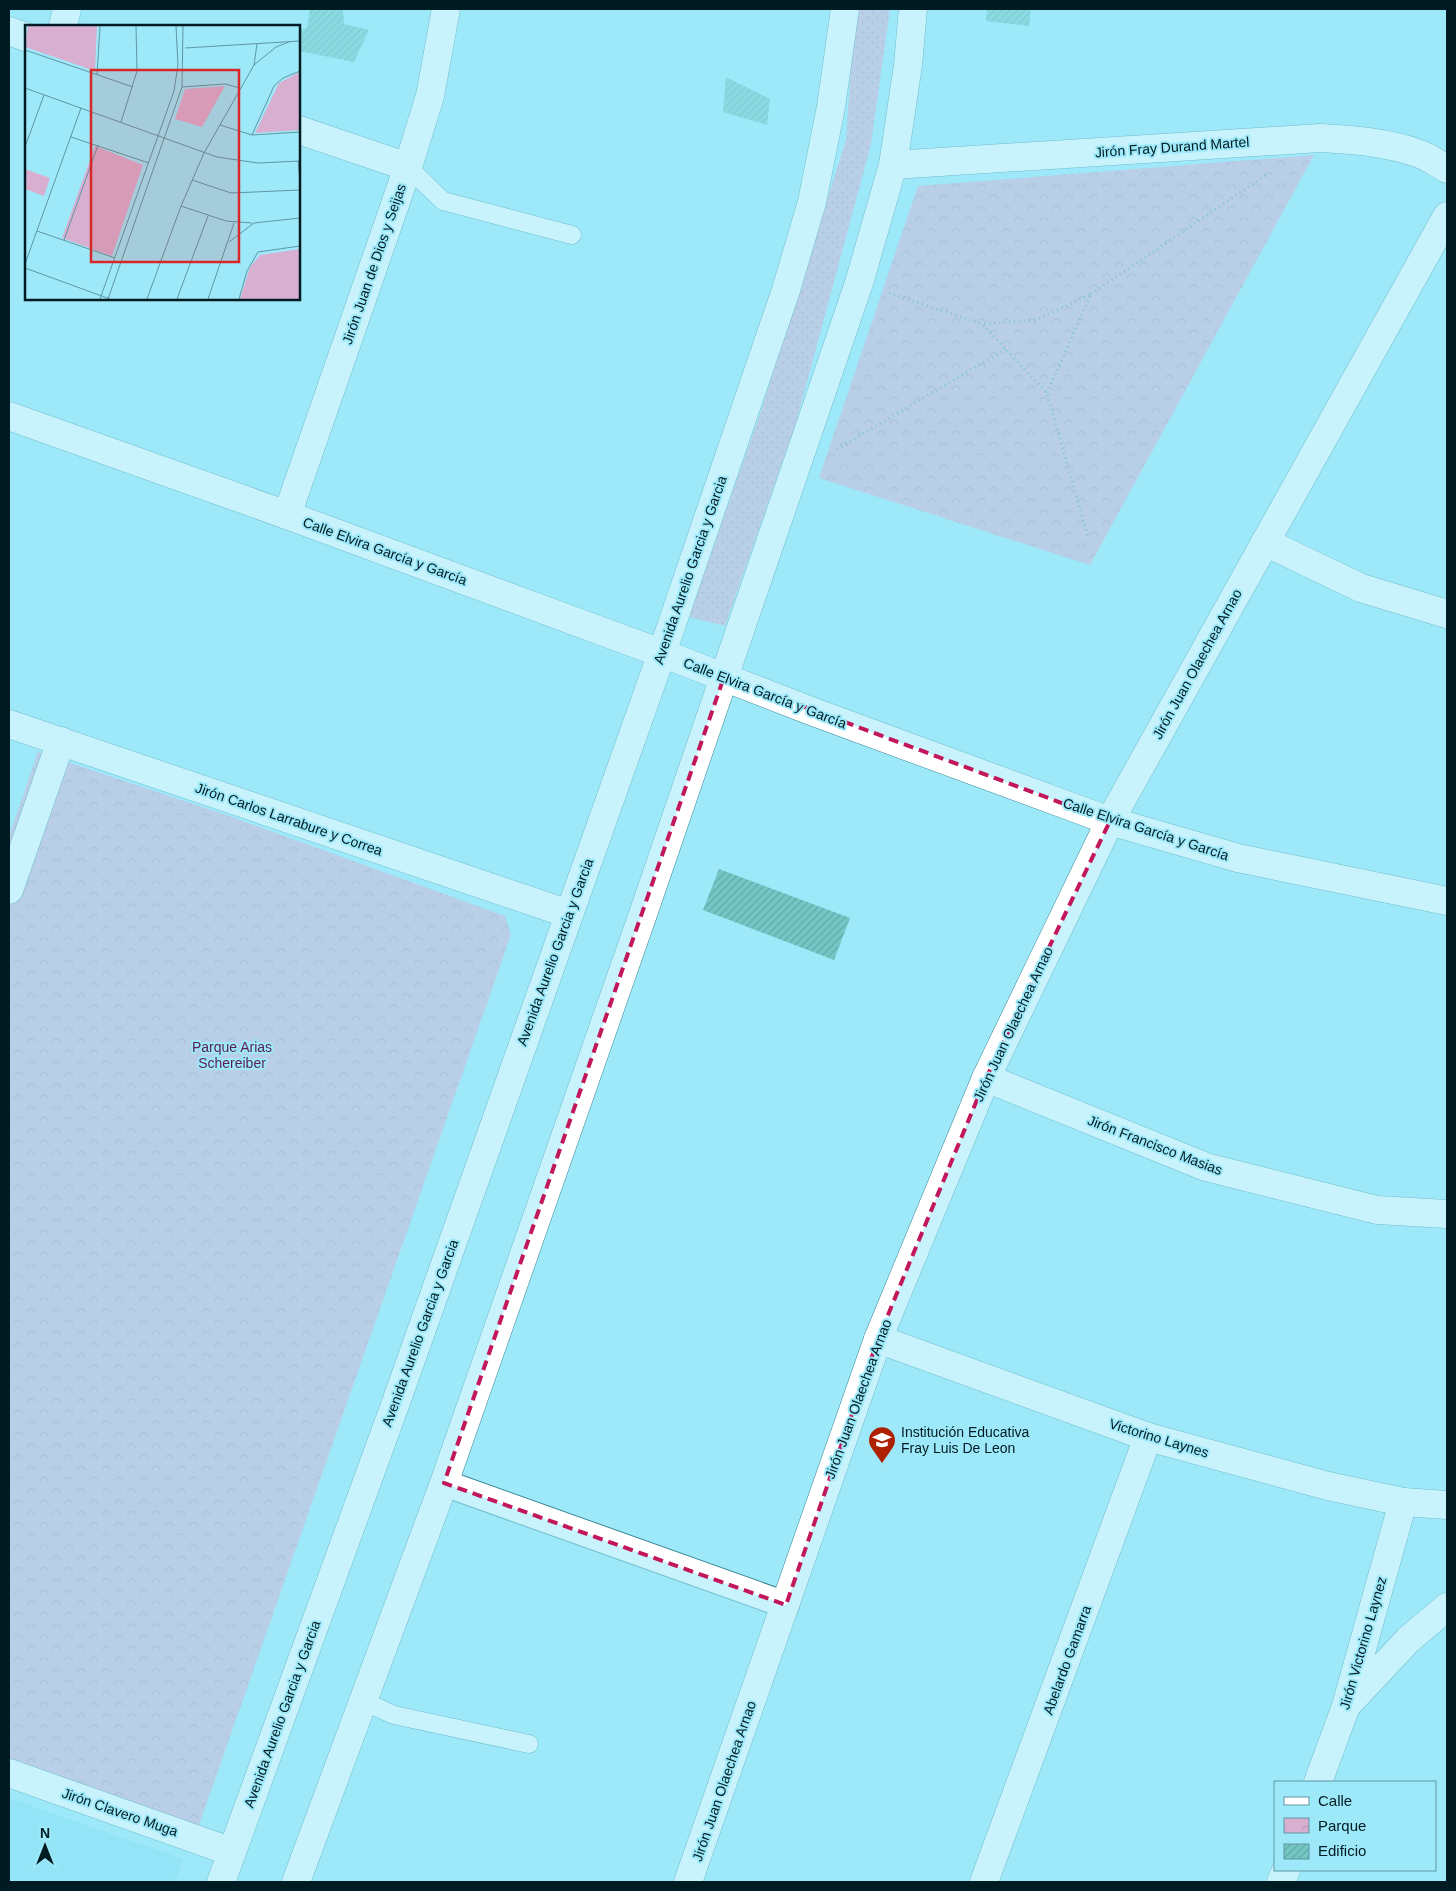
<svg xmlns="http://www.w3.org/2000/svg" width="1456" height="1891" font-family="Helvetica,sans-serif">
<defs>
<pattern id="grass-dots" width="8" height="8" patternUnits="userSpaceOnUse" patternTransform="scale(1.25)"><rect width="8" height="8" fill="#d9afd1"/><path d="M2 2h.1M6 6h.1" fill="none" stroke="#b896b3" stroke-width="1.8" stroke-linecap="round"/></pattern>
<pattern id="park-crowns" width="20" height="18" patternUnits="userSpaceOnUse" patternTransform="scale(1.25)"><rect width="20" height="18" fill="#d9afd1"/><path d="M2 6a3 3 0 1 1 6 0M12 15a3 3 0 1 1 6 0" fill="none" stroke="#b896b3"/></pattern>
<pattern id="building-hatch" width="6" height="6" patternUnits="userSpaceOnUse" patternTransform="scale(1.25)"><rect width="6" height="6" fill="#73c7c4"/><path d="M-1 1l2-2M0 6l6-6M5 7l2-2" fill="none" stroke="#62aaa8"/></pattern>
</defs>
<rect width="100%" height="100%" fill="#9de9fa"/>
<path fill="#87def1" d="M9,1798l174,61 -8,23h-166z"/>
<path fill="url(#grass-dots)" d="M855,9h35l-19,135 -75,279 -71,203 -36,-9 72,-206 85,-271z"/>
<g fill="url(#park-crowns)">
<path d="M1314,155l-224,410 -271,-87 99,-292z"/>
<path d="M38,752l194,65 273,99 6,19 -313,893 -189,-65v-927z"/>
</g>
<g fill="url(#building-hatch)">
<path d="M310,9h33l1,15 25,6 -15,32 -55,-11v-21l8,-2z"/>
<path d="M987,9h44l-2,17 -43,-5z"/>
<path d="M726,77l44,22 -3,26 -44,-13z"/>
<path d="M719,869l131,49 -16,42 -131,-50z"/>
</g>
<g fill="none" stroke-linecap="round" stroke-linejoin="round">
<g stroke="#3b8796" stroke-width="19">
<g id="service">
<path d="M408,167l35,34 129,34"/>
<path d="M363,1701l31,14 135,29"/>
</g>
</g>
<g stroke="#3b8796" stroke-width="28">
<path id="pedestrian" d="M444,1483l342,122"/>
</g>
<g stroke="#3b8796" stroke-width="29">
<g id="minor">
<path d="M63,26l4,-17"/>
<path d="M9,31l17,6"/>
<path d="M299,130l109,37"/>
<path d="M893,165l427,-27c33,2 68,4 100,16 9,3 18,10 27,15"/>
<path d="M9,416l278,99 390,144 134,52 299,110 128,37 209,43"/>
<path d="M287,515l121,-348 22,-71 16,-87"/>
<path d="M1265,542l96,46 86,26"/>
<path d="M9,724l560,190"/>
<path d="M9,890l52,-149"/>
<path d="M986,1078l220,89 171,43 70,4"/>
<path d="M878,1339l270,98 180,49 75,16 44,3"/>
<path d="M1348,1704l60,-64 39,-33"/>
<path d="M9,1773l223,79"/>
<path d="M1318,1782l28,-76 57,-204"/>
<path d="M688,1882l190,-543 108,-261 124,-257 337,-605"/>
<path d="M984,1882l164,-445"/>
<path d="M1281,1882l5,-12"/>
</g>
</g>
<g stroke="#3b8796" stroke-width="29">
<g id="secondary">
<path d="M221,1882l174,-477 267,-752 124,-363 26,-88 19,-95 14,-98"/>
<path d="M296,1882l148,-399 199,-569 216,-631 34,-118 15,-100 5,-56"/>
</g>
</g>
<g stroke="#5f98a5" stroke-width="3" stroke-dasharray="1 4" stroke-linecap="butt">
<path d="M889,293l93,31"/>
<path d="M1091,294l175,-119"/>
<path d="M1047,393l44,-99 -55,26 -54,4 65,69 41,144"/>
<path d="M837,449l169,-100"/>
</g>
<use href="#service" stroke="#fff" stroke-width="18"/>
<use href="#pedestrian" stroke="#fff" stroke-width="26"/>
<use href="#minor" stroke="#fff" stroke-width="28"/>
<use href="#secondary" stroke="#fff" stroke-width="28"/>
</g>
<path d="M0 0H1456V1891H0ZM724,677l386,144 -124,257 -108,261 -92,266 -342,-122z" fill="#9de9fa" fill-opacity=".55" fill-rule="evenodd"/>
<path fill="none" stroke="#c2185b" stroke-width="4" stroke-dasharray="10 6" stroke-linejoin="round" d="M724,677l386,144 -124,257 -108,261 -92,266 -342,-122z"/>
<defs>
<g id="school-pin" transform="scale(1.4375)"><path d="M0 17L-7.5 6A9.5 9.5 0 1 1 7.5 6Z" fill="#ae2100" stroke="#9de9fa"/><path d="M0-5L7-2L0 1L-7-2ZM-4 1L0 2.5L4 1V4Q0 6-4 4Z" fill="#fff"/></g>
</defs>
<g fill-rule="evenodd">
<use href="#school-pin" x="882" y="1440"/>
</g>
<g text-anchor="middle" stroke-width="4" stroke-linejoin="round" paint-order="stroke">
<g font-size="14" fill="#001b21" stroke="#9de9fa">
<text transform="translate(1172 147) rotate(-4)" y="5">Jirón Fray Durand Martel</text>
<text transform="translate(374 264) rotate(-71)" y="5">Jirón Juan de Dios y Seijas</text>
<text transform="translate(385 551) rotate(20)" y="5">Calle Elvira García y García</text>
<text transform="translate(690 570) rotate(-71)" y="5">Avenida Aurelio Garcia y Garcia</text>
<text transform="translate(1197 664) rotate(-61)" y="5">Jirón Juan Olaechea Arnao</text>
<text transform="translate(765 693) rotate(21)" y="5">Calle Elvira García y García</text>
<text transform="translate(289 819) rotate(19)" y="5">Jirón Carlos Larrabure y Correa</text>
<text transform="translate(1146 829) rotate(18)" y="5">Calle Elvira García y García</text>
<text transform="translate(555 952) rotate(-70)" y="5">Avenida Aurelio Garcia y Garcia</text>
<text transform="translate(1013 1024) rotate(-65)" y="5">Jirón Juan Olaechea Arnao</text>
<text transform="translate(1155 1145) rotate(21)" y="5">Jirón Francisco Masias</text>
<text transform="translate(420 1333) rotate(-70)" y="5">Avenida Aurelio Garcia y Garcia</text>
<text transform="translate(858 1399) rotate(-70)" y="5">Jirón Juan Olaechea Arnao</text>
<text transform="translate(1159 1438) rotate(17)" y="5">Victorino Laynes</text>
<text transform="translate(1363 1643) rotate(-74)" y="5">Jirón Victorino Laynez</text>
<text transform="translate(1067 1660) rotate(-70)" y="5">Abelardo Gamarra</text>
<text transform="translate(282 1714) rotate(-70)" y="5">Avenida Aurelio Garcia y Garcia</text>
<text transform="translate(724 1781) rotate(-71)" y="5">Jirón Juan Olaechea Arnao</text>
<text transform="translate(120 1812) rotate(19)" y="5">Jirón Clavero Muga</text>
</g>
<g font-size="14" fill="#5b1f53" stroke="#9de9fa">
<text x="232" y="1052">Parque Arias<tspan x="232" dy="16">Schereiber</tspan></text>
</g>
<g font-size="14" fill="#001b21" stroke="#9de9fa" text-anchor="start">
<text x="901" y="1437">Institución Educativa<tspan x="901" dy="16">Fray Luis De Leon</tspan></text>
</g>
</g>
<g transform="translate(25 25)">
<rect width="275" height="275" fill="#9de9fa"/>
<path d="M3,1h69l-2,45 -70,-24zM275,47v58l-45,3 24,-50zM200,61l-23,41 -27,-8 10,-30zM70,121l48,19 -31,91 -50,-18zM0,144l25,9 -6,18 -19,-7zM275,224v50h-60l10,-32 10,-12z" fill="#d9afd1"/>
<path fill="none" stroke="#5e97a3" stroke-width="1" d="M160,23l115,-7M0,25l108,37M229,40l3,-21M72,50l3,-49M157,62l43,-3 15,4M0,63l192,69 41,6 42,-2M96,97l16,-51 -1,-45M195,100l32,10 48,-3M227,110l22,-49 9,-8 17,-7M46,112l78,26M0,122l19,-52M273,136l2,19M167,155l39,13 69,-3M156,181l45,15 26,2M12,206l78,27M39,215l34,-95M204,217l25,-19 46,-5M0,239l56,-156M0,243l85,31M75,274l74,-208 4,-26 -2,-39M83,274l74,-212 1,-61M122,274l34,-93 23,-53 50,-88 22,-18 13,-5M152,274l31,-83M183,274l26,-76M214,274l8,-28 11,-19 42,-6"/>
<path fill="#d62828" fill-opacity="0.15" stroke="#d62828" stroke-width="2.5" d="M66,45h148v192h-148z"/>
<rect width="275" height="275" fill="none" stroke="#001b21" stroke-width="2.5"/>
</g>
<rect width="1456" height="1891" fill="none" stroke="#001b21" stroke-width="20"/>
<rect x="1274" y="1781" width="162" height="90" fill="#9de9fa" stroke="#5e97a3"/>
<rect x="1284" y="1797" width="25" height="8" fill="#ffffff" stroke="#5e97a3"/>
<text x="1318" y="1806" font-size="15" fill="#001b21">Calle</text>
<rect x="1284" y="1818" width="25" height="15" fill="url(#park-crowns)" stroke="#5e97a3"/>
<text x="1318" y="1831" font-size="15" fill="#001b21">Parque</text>
<rect x="1284" y="1844" width="25" height="15" fill="url(#building-hatch)" stroke="#5e97a3"/>
<text x="1318" y="1856" font-size="15" fill="#001b21">Edificio</text>
<g transform="translate(45 1846)" stroke="#9de9fa" stroke-width="4" paint-order="stroke">
<path d="M0-4L9 19L0 12L-9 19Z" fill="#001b21"/>
<text y="-8" font-size="14" font-weight="bold" text-anchor="middle" fill="#001b21">N</text>
</g>
</svg>
